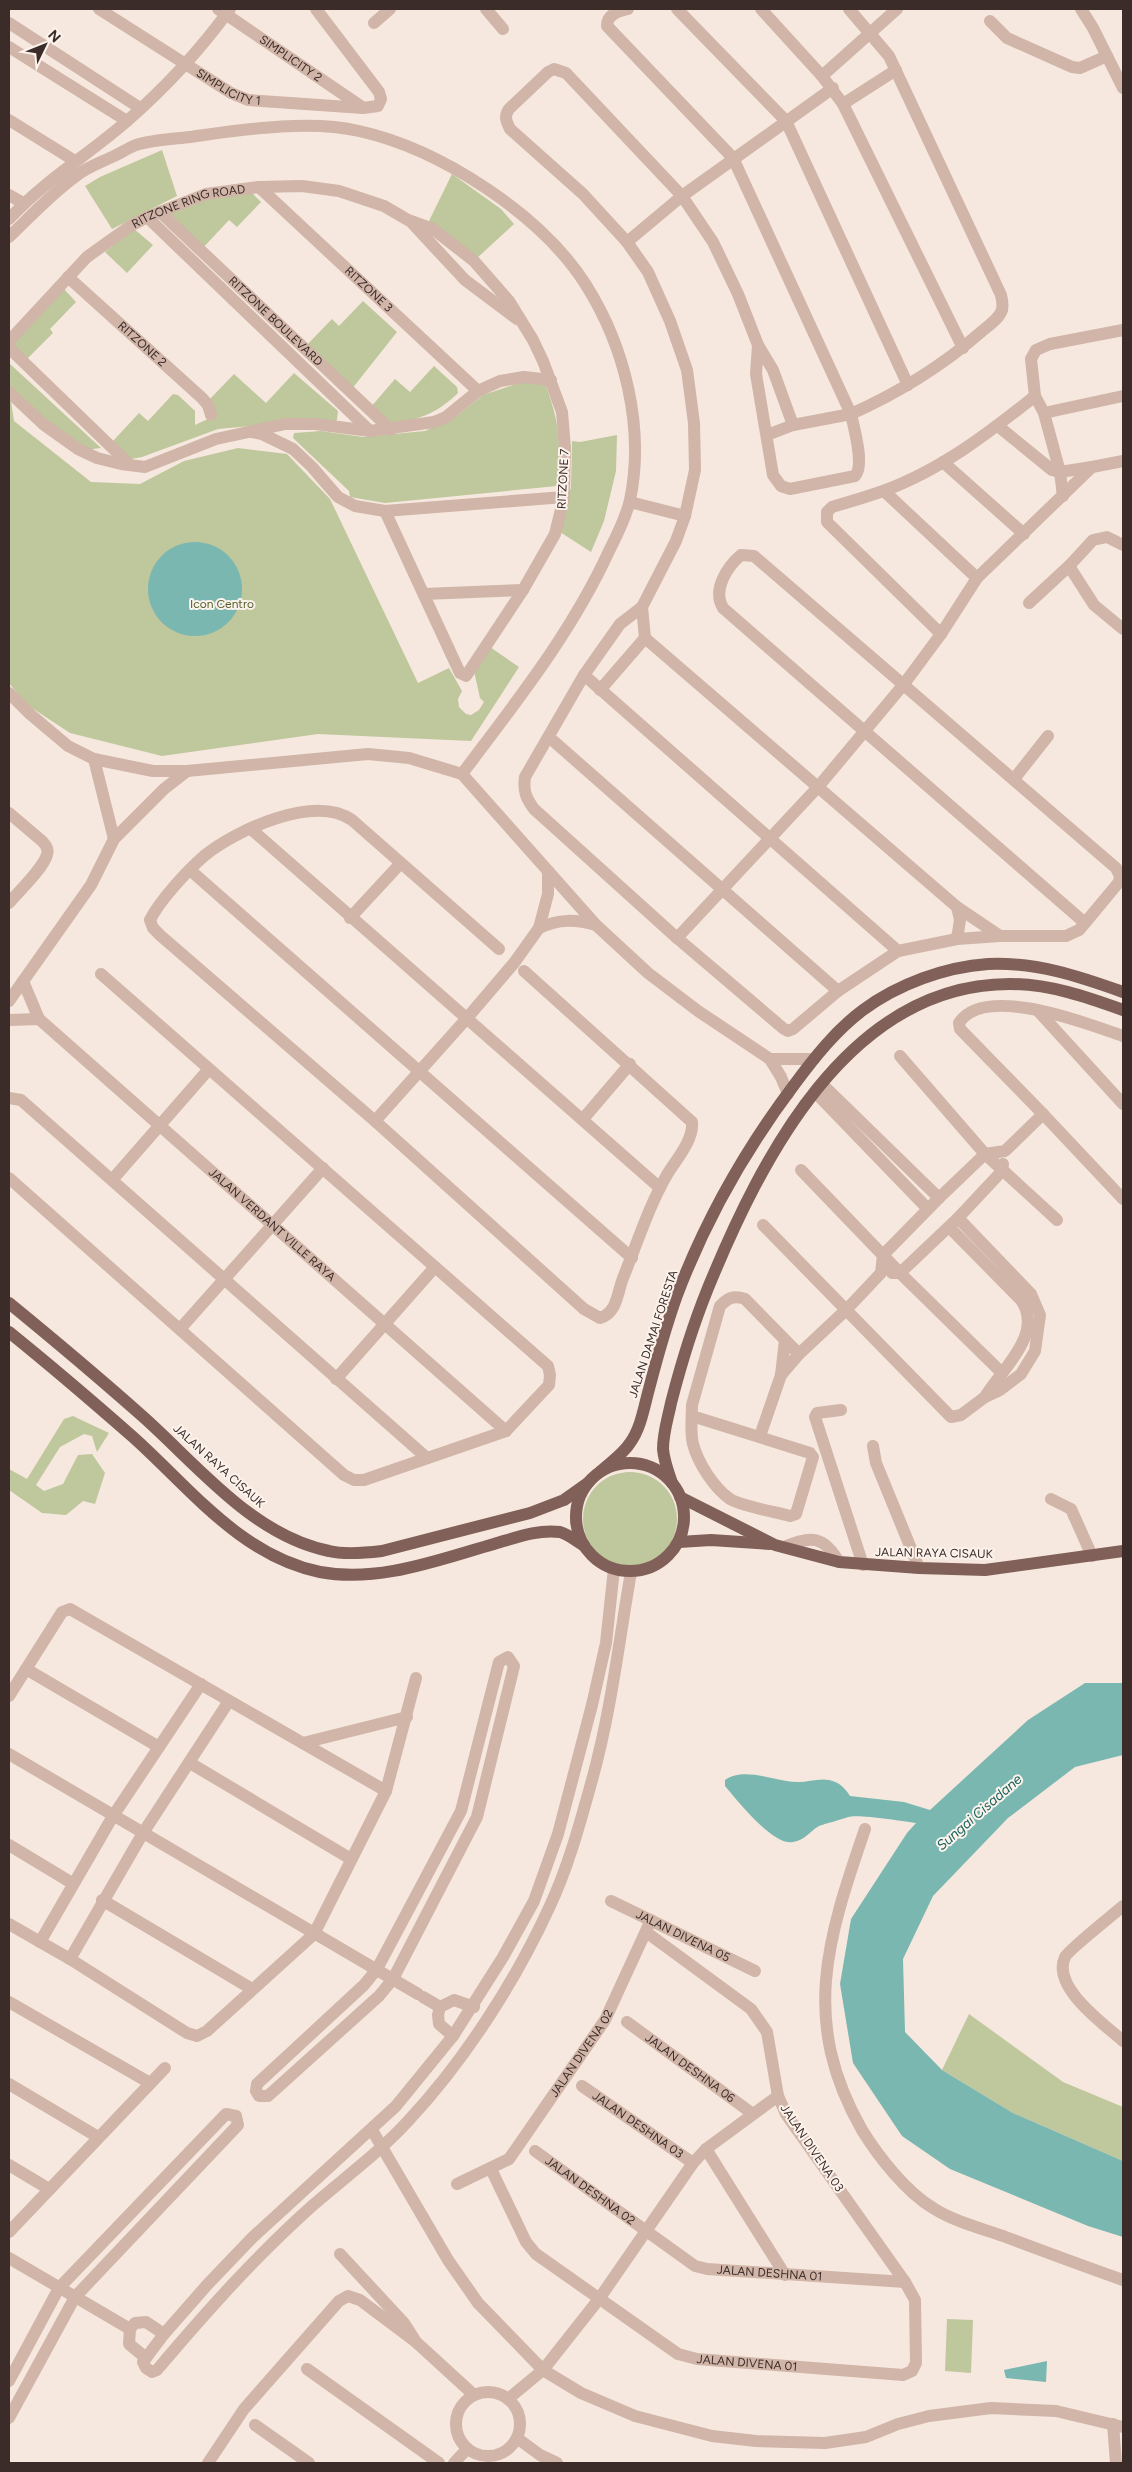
<svg xmlns="http://www.w3.org/2000/svg" width="1132" height="2472" font-family="Figtree,sans-serif">
<rect width="100%" height="100%" fill="#f6e8de"/>
<g fill="#bfc79c">
<path d="M162,150l15,46 -65,33 -27,-43 15,-9z"/>
<path d="M452,174l49,35 13,15 -37,34 -49,-35z"/>
<path d="M252,193l9,9 -24,25 -8,-7 -28,30 -40,-33 25,-14z"/>
<path d="M134,229l19,16 -26,28 -22,-21z"/>
<path d="M64,289l12,13 -26,27 3,4 -27,27 -17,-20z"/>
<path d="M363,301l34,31 -46,58 -47,-42 28,-29 7,7z"/>
<path d="M9,363l92,85 -17,2 -75,-61z"/>
<path d="M434,366l23,21 1,6c-23,22 -39,26 -69,32l-19,-17 25,-29 15,13z"/>
<path d="M294,373l44,38 -1,9 -4,3 -30,-2 -85,8 -76,28 -11,2 -18,-18 26,-28 9,8 25,-27 5,1 17,16v14l15,-7 -1,-18 25,-26 32,29z"/>
<path d="M522,382l23,2c15,38 16,61 12,102l-172,17 -35,-6 -1,-6 -56,-53 1,-5 27,-2 42,6 62,-6 33,-16 25,-20z"/>
<path d="M9,400l2,1 3,20 77,61 49,2 44,-23 54,-13 49,6 43,45 88,184 31,-15 13,23 -4,8 1,8 7,7 5,1 8,-5 5,-8 -4,-4 -6,-27 16,-24 29,20 -48,74 -153,-7 -156,22 -92,-23 -44,-29 -17,-21z"/>
<path d="M617,435l-1,36 -12,50 -13,31 -34,-22 14,-42 1,-47 8,1z"/>
<path d="M73,1416l36,17 -12,19 -5,-16 -8,-2 -24,13 -24,38 8,6 19,-7 15,-29 14,-1 13,19 -10,31 -12,-3 -17,14 -24,-2 -33,-23v-21l18,10 37,-60z"/>
<circle cx="630" cy="1519" r="47"/>
<path d="M969,2014l94,68 60,25v54l-110,-48 -71,-43z"/>
<path d="M947,2319l26,1 -2,53 -26,-2z"/>
</g>
<g fill="#7ab7b1">
<circle cx="195" cy="589" r="47"/>
<path d="M1085,1683h38v72l-48,12 -67,51 -75,78 -30,63 2,73 37,38 71,43 110,48v76l-35,-11 -138,-57 -48,-33 -49,-73 -13,-79 11,-65 56,-86 9,-10c-14,-2 -58,-9 -68,-6 -5,2 -27,8 -29,9 -10,6 -14,14 -26,16 -20,4 -56,-42 -68,-56v-6c20,-14 50,2 73,2 10,0 21,-4 31,-2 10,2 16,8 21,16l54,6 26,8 98,-90z"/>
<path d="M1047,2361l-1,21 -40,-4 -2,-8z"/>
</g>
<g fill="none" stroke-linecap="round" stroke-linejoin="round">
<g stroke="#d0b5a8" stroke-width="12">
<path id="s1" d="M99,9l132,84 17,7 115,8 15,-2 3,-7 -2,-7 -63,-83"/>
<path id="s2" d="M218,9l144,98"/>
<path d="M486,9l17,20"/>
<path d="M628,9c-9,2 -21,5 -21,17l126,132 118,256 -58,11 -26,10"/>
<path d="M677,9l109,112 122,264"/>
<path d="M761,9l61,67 21,28 120,244"/>
<path d="M1081,9l12,19 30,60"/>
<path d="M990,21l17,17 65,29 8,1 27,-12"/>
<path d="M9,23l131,85"/>
<path d="M374,23l16,-14"/>
<path d="M9,47l118,74"/>
<path d="M822,76l75,-67"/>
<path d="M843,104l53,-34"/>
<path d="M9,120l66,41"/>
<path id="s3" d="M259,187l219,204"/>
<path d="M9,195l14,8"/>
<path id="s4" d="M160,212l231,218"/>
<path d="M147,217l223,214"/>
<path d="M9,219c35,-38 79,-64 118,-98 38,-33 73,-71 103,-112"/>
<path d="M412,223l53,57 52,39"/>
<path d="M9,237c22,-21 43,-44 67,-61 11,-9 26,-14 38,-20 7,-3 14,-8 22,-11 16,-5 37,-6 54,-8 51,-7 118,-18 169,-6 81,18 182,83 227,154 39,62 59,143 44,215 -4,18 -13,35 -21,51 -37,81 -93,151 -147,223"/>
<path d="M627,242l55,-46 151,-108"/>
<path id="s5" d="M68,277l134,121 6,7 3,10"/>
<path id="s6" d="M9,341l78,-84 42,-30 18,-10 59,-23 53,-7 43,-1 37,5 45,15 24,14 25,9 41,32 35,40 24,39 10,21 19,51 3,36 -1,49 -9,37 -32,56 -57,86 -6,-3 -75,-162"/>
<path d="M758,345l-2,29 17,101 8,11 9,3 65,-13c10,-11 -1,-47 -4,-62 47,-21 91,-48 130,-82 7,-6 18,-13 21,-22 1,-5 0,-11 -1,-15l-112,-239 -40,-47"/>
<path d="M9,348l121,117"/>
<path d="M9,392l34,32 35,25 19,9 24,6 24,3 71,-28 69,-15h30l55,7 64,-9 12,-5 32,-26 22,-10 24,-4 27,3"/>
<path d="M1044,413l79,-17"/>
<path d="M793,425l-20,-55 -15,-25 -20,-51 -25,-52 -31,-46 -116,-123 -12,-4 -6,3 -39,37c-5,7 -3,12 1,20l73,65 44,48 21,30 22,49 17,49 7,53 1,47 -10,46 -9,25 -34,66 3,31 312,269 43,29"/>
<path d="M998,426l54,44 8,2 32,-5"/>
<path d="M252,432l10,2 31,15 19,18 26,30 17,9 30,5 179,-14"/>
<path d="M943,462l81,72"/>
<path d="M884,491l93,87"/>
<path d="M1063,496l-3,-24 -16,-59 -9,-17 -4,-37 5,-9 14,-6 73,-14"/>
<path d="M630,502l55,14"/>
<path d="M1069,566l25,39 29,24"/>
<path d="M424,594l99,-4"/>
<path d="M1029,603l40,-37 24,-26 14,-3 16,8"/>
<path d="M642,607l-22,17 -36,51 -59,102c-2,14 1,21 9,32l143,129 107,91 4,2 5,-2 45,-38 60,-40 59,-12 43,-3h66l13,-6 6,-7 34,-41 1,-6 -4,-8 -362,-312 -13,-1c-14,12 -29,35 -18,53l362,315"/>
<path d="M941,634l-114,-112v-10l5,-5c17,-5 34,-10 51,-16 56,-20 106,-58 152,-95"/>
<path d="M584,675l314,276"/>
<path d="M600,690l45,-52"/>
<path d="M9,693l21,21 38,32 26,13 59,12h34l181,-17 41,4 53,16 134,151 52,48 50,38 72,48 11,18 7,17"/>
<path d="M550,738l288,253"/>
<path d="M94,759l20,80"/>
<path d="M1014,779l34,-43"/>
<path d="M9,813l33,28c4,4 7,9 5,14 -5,15 -28,36 -38,48"/>
<path d="M251,829l409,359"/>
<path d="M190,870l442,388"/>
<path d="M350,918l50,-54"/>
<path d="M539,928c20,-9 36,-9 57,-3"/>
<path d="M677,938l141,-151 86,-103 37,-50 36,-56 115,-111 31,-6"/>
<path d="M957,939l3,-19 -3,-13"/>
<path d="M499,949l-147,-129c-38,-26 -116,10 -148,36 -17,15 -44,44 -54,64l3,8 8,8 214,185 209,188 16,9c17,-5 17,-24 23,-40 14,-34 26,-73 45,-105 9,-14 26,-34 24,-51l-168,-151"/>
<path id="s7" d="M23,981l16,38 467,412"/>
<path d="M9,1001l82,-116 23,-46 50,-50 23,-18"/>
<path d="M1039,1012l84,92"/>
<path d="M9,1020l30,-1"/>
<path d="M900,1056l85,98 72,66"/>
<path d="M770,1059h44"/>
<path d="M822,1084l117,114"/>
<path d="M815,1092l113,117"/>
<path d="M9,1098l12,2 406,358"/>
<path d="M1043,1114l-83,-85 -1,-6c25,-40 129,1 164,13"/>
<path d="M583,1119l47,-55"/>
<path d="M375,1121l93,-104 46,-54 25,-35 9,-34v-23"/>
<path d="M801,1170l99,103 102,100"/>
<path d="M9,1178l335,297 10,5h10l142,-49 43,-46 1,-10 -2,-9 -447,-392"/>
<path d="M112,1180l97,-111"/>
<path d="M763,1225l188,192 10,-2 24,-18 15,-7 21,-16 14,-23 5,-36 -9,-21 -73,-76"/>
<path d="M949,1227l72,73c24,34 -21,71 -36,97"/>
<path d="M892,1273h8l58,-55 44,-47 1,-7"/>
<path d="M180,1329l143,-161"/>
<path d="M781,1375l18,-21 48,-45 34,-36 2,-18 56,-57 46,-44 20,-3 38,-37 80,85"/>
<path d="M336,1379l99,-112"/>
<path d="M841,1410l-24,3 -2,4 48,148"/>
<path d="M692,1416l118,37 3,4 -17,57 -6,2c-14,-4 -49,-10 -60,-17 -16,-11 -32,-36 -37,-55 -3,-12 -1,-27 -1,-39l28,-99c8,-8 13,-11 25,-7l54,55"/>
<path d="M760,1436l21,-61 4,-35"/>
<path d="M873,1446l3,17 43,105"/>
<path d="M1051,1499l20,10 21,47"/>
<path d="M784,1547c27,-12 40,-11 55,15"/>
<path d="M614,1569l-8,74 -14,62 -34,129 -24,67 -31,56 -50,79 -57,70 -143,131 -46,48 -43,49 -21,28 3,6 6,4 5,-2c49,-58 98,-113 155,-164 32,-28 68,-54 97,-86 55,-59 106,-138 140,-212 19,-40 31,-85 43,-128 19,-68 27,-139 39,-208"/>
<path d="M508,1657l6,9 -37,151 -84,162 -14,17 -111,100h-9l-3,-5 1,-7 107,-99 13,-16 84,-158 38,-149z"/>
<path d="M26,1669l133,78"/>
<path d="M9,1696l53,-84 8,-3 316,182"/>
<path d="M303,1743l104,-26"/>
<path d="M9,1754l409,240"/>
<path d="M190,1763l161,96"/>
<path d="M865,1829c-38,111 -65,192 -3,301 16,26 44,62 71,78 20,13 47,20 70,28 40,15 80,30 120,44"/>
<path d="M9,1845l63,38"/>
<path d="M102,1900l150,89"/>
<path id="s8" d="M611,1901l144,70"/>
<path d="M1123,1906c-9,8 -55,44 -58,51 -14,30 39,67 58,84"/>
<path d="M9,1924l61,35 117,74 10,3 10,-5 107,-97 72,-143 30,-113"/>
<path d="M40,1942l73,-126 88,-132"/>
<path d="M70,1959l73,-126 86,-132"/>
<path d="M423,1997l17,10"/>
<path d="M9,2002l141,81"/>
<path id="s9" d="M627,2022l126,92"/>
<path d="M453,2036l-14,-12 -1,-9 2,-8 14,-7 20,7"/>
<path d="M9,2084l89,53"/>
<path id="s10" d="M582,2086l111,77"/>
<path d="M372,2130l76,130 30,43 65,67 38,23 54,23 77,20 44,5 69,2 41,-6 32,-13 31,-8 62,-8 65,3 67,16"/>
<path d="M706,2149l79,126"/>
<path id="s11" d="M535,2151l160,115 12,3 198,13"/>
<path d="M9,2165l40,24"/>
<path id="s12" d="M491,2169l35,73 10,12 142,100 19,5 206,16 9,-4 4,-8 -1,-63 -10,-18 -119,-168 -8,-18 -11,-64 -16,-23 -105,-77"/>
<path id="s13" d="M457,2184l52,-25 96,-139 46,-100"/>
<path d="M9,2232l156,-164"/>
<path d="M340,2254l64,69 12,19 58,53"/>
<path d="M9,2258l121,71"/>
<path d="M146,2358l-17,-14 1,-15 5,-6 11,-1 18,12"/>
<path d="M307,2369l132,94"/>
<path d="M9,2381l50,-93 167,-174 10,2 2,9 -163,172 -66,121"/>
<circle cx="488" cy="2424" r="32"/>
<path d="M508,2399l35,-29 56,-71 94,-136 13,-14 72,-53"/>
<path d="M1113,2424l3,39"/>
<path d="M255,2425l54,38"/>
<path d="M517,2438l23,17 17,8"/>
<path d="M208,2463l36,-54 95,-108 9,-5 12,4 56,42"/>
<path d="M454,2463l13,-14"/>
</g>
<g stroke="#806058" stroke-width="12">
<path d="M9,1303c44,36 88,73 131,111 56,49 111,121 189,137 16,4 36,2 53,0l148,-38 34,-13 24,-17"/>
<path d="M9,1332c42,34 83,69 124,105 57,51 108,119 187,135 59,11 117,-12 174,-28 21,-6 43,-15 66,-12 8,2 16,9 23,13"/>
<circle cx="630" cy="1517" r="54"/>
<path d="M601,1471c10,-9 22,-17 29,-28 11,-15 14,-36 19,-54 8,-31 17,-63 28,-94 29,-76 68,-145 117,-210 20,-27 42,-55 69,-75 35,-26 82,-43 125,-46 49,-2 90,12 135,28"/>
<path d="M672,1483c-4,-12 -8,-22 -9,-34 0,-16 5,-31 8,-46 10,-39 22,-78 37,-115 53,-129 140,-304 302,-304 40,0 77,13 113,26"/>
<path d="M680,1497l95,48 64,17 80,6 66,2 138,-19"/>
<path d="M679,1542l32,-2 59,4"/>
</g>
</g>
<g text-anchor="middle" stroke-width="4" stroke-linejoin="round" paint-order="stroke">
<g font-size="12" fill="#3c2c29" stroke="#fcf3ec">
<text dy="4" stroke="none"><textPath href="#s2" startOffset="88">SIMPLICITY 2</textPath></text>
<text dy="4" stroke="none"><textPath href="#s1" startOffset="152">SIMPLICITY 1</textPath></text>
<text dy="4" stroke="none"><textPath href="#s6" startOffset="230">RITZONE RING ROAD</textPath></text>
<text dy="4" stroke="none"><textPath href="#s3" startOffset="150">RITZONE 3</textPath></text>
<text dy="4" stroke="none"><textPath href="#s4" startOffset="159">RITZONE BOULEVARD</textPath></text>
<text dy="4" stroke="none"><textPath href="#s5" startOffset="100">RITZONE 2</textPath></text>
<text transform="translate(563 479) rotate(-87)" y="4">RITZONE 7</text>
<text dy="4" stroke="none"><textPath href="#s7" startOffset="352">JALAN VERDANT VILLE RAYA</textPath></text>
<text transform="translate(653 1334) rotate(-72)" y="4">JALAN DAMAI FORESTA</text>
<text transform="translate(219 1466) rotate(42)" y="4">JALAN RAYA CISAUK</text>
<text transform="translate(934 1553) rotate(1)" y="4">JALAN RAYA CISAUK</text>
<text dy="4" stroke="none"><textPath href="#s8" startOffset="80">JALAN DIVENA 05</textPath></text>
<text dy="4" stroke="none"><textPath href="#s13" startOffset="186">JALAN DIVENA 02</textPath></text>
<text dy="4" stroke="none"><textPath href="#s9" startOffset="78">JALAN DESHNA 06</textPath></text>
<text dy="4" stroke="none"><textPath href="#s10" startOffset="68">JALAN DESHNA 03</textPath></text>
<text transform="translate(812 2148) rotate(56)" y="4">JALAN DIVENA 03</text>
<text dy="4" stroke="none"><textPath href="#s11" startOffset="68">JALAN DESHNA 02</textPath></text>
<text dy="4" stroke="none"><textPath href="#s11" startOffset="272">JALAN DESHNA 01</textPath></text>
<text dy="4" stroke="none"><textPath href="#s12" startOffset="340">JALAN DIVENA 01</textPath></text>
</g>
<g font-size="12" fill="#525e2a" stroke="#fcf3ec">
<text x="222" y="608">Icon Centro</text>
</g>
<g font-size="14" font-style="italic" fill="#19635e" stroke="#fcf3ec">
<text transform="translate(979 1812) rotate(-41)" y="5">Sungai Cisadane</text>
</g>
</g>
<rect width="1132" height="2472" fill="none" stroke="#3c2c29" stroke-width="20"/>
<g transform="translate(45 45) rotate(47)" stroke="#fcf3ec" stroke-width="4" paint-order="stroke">
<path d="M0-4L9 19L0 12L-9 19Z" fill="#3c2c29"/>
<text y="-8" font-size="14" font-weight="bold" text-anchor="middle" fill="#3c2c29">N</text>
</g>
</svg>
